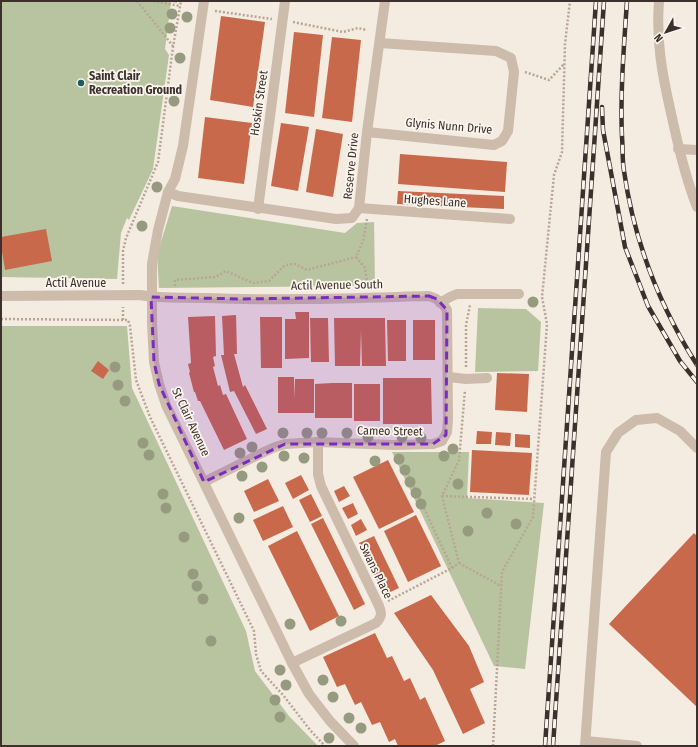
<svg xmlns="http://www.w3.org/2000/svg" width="698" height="747" font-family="'Fira Sans Condensed',sans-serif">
<rect width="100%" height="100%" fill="#f4ebe1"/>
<g fill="#b8c4a0">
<path d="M1,1h176v2l-6,-1 -6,47 4,6 -16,114 -24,51 -2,-2 -6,15 -4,46 -116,-2z"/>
<path d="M172,206l173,27 12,-10 17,-1 1,64 -216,2 -2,-33z"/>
<path d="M478,308l48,1 15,13 -3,49 -63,1z"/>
<path d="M1,326h126l5,62 114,243 9,40 34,45 29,30h-317z"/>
<path d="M392,452h77l-2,46 77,5 -19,166 -31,-3z"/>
</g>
<g fill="#c8694b">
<path d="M221,16l44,6 -12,85 -43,-7z"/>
<path d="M294,32l29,3 -9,82 -29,-4z"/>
<path d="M332,37l29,3 -9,82 -30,-4z"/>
<path d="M205,117l47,6 -8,61 -46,-6z"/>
<path d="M281,123l28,4 -11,64 -27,-5z"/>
<path d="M316,129l27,5 -10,63 -27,-5z"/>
<path d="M400,154l107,8 -2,30 -107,-8z"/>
<path d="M398,191l106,5v13l-107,-5z"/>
<path d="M46,229l6,32 -47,9 -4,-25v-8z"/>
<path d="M295,312h14v46l-24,1v-40h11z"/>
<path d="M236,315l1,39h-3l9,33 2,-2 22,44 -11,5 -22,-43 -4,1 -9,-37h3l-2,-39z"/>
<path d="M215,316l1,40 -3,1 2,9 -2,1 5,19 2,-1 3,10 3,-1 21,45 -23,11 -24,-49h-2l-3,-9h-1l-5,-19 1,-1 -2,-8 3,-1 -3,-46z"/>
<path d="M260,317h22v51h-21z"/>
<path d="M310,318h18l1,44h-18z"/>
<path d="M334,318h51l1,48h-24l-1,-36 -1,36h-25z"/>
<path d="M387,320h19v41h-18z"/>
<rect x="413" y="320" width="22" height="40"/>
<path d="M98,361l11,9 -6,9 -12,-8z"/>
<path d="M497,373l32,1 -2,38 -32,-2z"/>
<path d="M278,377h16v22l1,-20h19v34h-36z"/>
<path d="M383,378h48l1,46h-49z"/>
<path d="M332,383h20v35h-37v-34z"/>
<rect x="354" y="384" width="26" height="37"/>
<path d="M477,431l15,1 -1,12h-15z"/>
<path d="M496,432l15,1 -1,13 -15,-1z"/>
<path d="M515,434l15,1v13l-15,-1z"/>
<path d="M472,450l60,3 -3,42 -59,-3z"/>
<path d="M388,460l26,52 -35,17 -26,-52z"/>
<path d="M301,475l8,15 -16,9 -8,-16z"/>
<path d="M268,479l11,22 -25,11 -10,-21z"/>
<path d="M344,486l6,10 -11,6 -5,-11z"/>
<path d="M311,494l11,22 -12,6 -11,-22z"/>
<path d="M353,503l5,11 -10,5 -6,-11z"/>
<path d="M283,506l10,21 -30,14 -10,-21z"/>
<path d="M416,515l25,51 -33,16 -24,-51z"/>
<path d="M323,518l42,86 -11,6 -43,-86z"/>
<path d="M361,519l6,11 -11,6 -5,-11z"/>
<path d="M297,531l42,85 -29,15 -42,-85z"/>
<path d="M694,533l3,3v171l-88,-83z"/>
<path d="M374,536l25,52 -15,7 -25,-52z"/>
<path d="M431,595l38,51 15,36 -14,7 15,34 -22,11 -30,-64 -39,-57z"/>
<path d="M375,633l12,25 5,-2 12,25 6,-3 10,22 5,-3 20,44 -10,5h-37l-3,-7 -6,3 -9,-20 -8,3 -11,-23 -6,3 -10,-21 -8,3 -14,-30z"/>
</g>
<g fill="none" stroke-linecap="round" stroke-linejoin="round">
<g stroke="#b9a596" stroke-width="2.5" stroke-dasharray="2 2" stroke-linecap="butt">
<path d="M137,1l36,45"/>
<path d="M153,1l27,5"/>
<path d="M215,11l57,8"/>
<path d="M293,22l50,10 15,-4 8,2"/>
<path d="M525,72l24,8 15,-16"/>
<path d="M367,219l-4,22 -7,16 9,11 3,20"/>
<path d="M123,284v-33l3,-13 32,-76 15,-115 8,-46"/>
<path d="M175,286v-6l40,-3 11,-6 27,12 16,-2 16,-16 10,-1 12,6 49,-13"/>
<path d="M1,319l127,1 2,6 6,54 14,37 104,214 2,23 5,17 22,24 27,35 15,16"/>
<path d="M123,320v-13"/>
<path d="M466,367v-42l4,-20"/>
<path d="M442,496l92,3"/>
<path d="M459,563l42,23"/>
<path d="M452,568l7,-5 -17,-67 17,-36 6,-70"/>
<path d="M388,601l64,-33 -52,-111"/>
<path d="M493,746l9,-174 31,-55 14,-193 -5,-27 12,-122 8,-23 3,-108 5,-43"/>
</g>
<g stroke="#cdbbac" stroke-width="10">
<path d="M204,1l-21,145 -8,33 -7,13 -10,38 -6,34v59l2,39 5,22 7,21 126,258 17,31 21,27 24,25"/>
<path d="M659,1c-3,40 3,73 12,112 7,32 14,63 26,94"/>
<path d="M367,132l127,13 8,-4 6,-10 6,-59 -3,-14 -15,-7 -116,-8"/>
<path d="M678,149l19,1"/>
<path d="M168,192l10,4 158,23 16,-1 7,-10 8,-76 18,-131"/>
<path d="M359,208l151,11"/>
<path d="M258,209l27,-208"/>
<path d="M1,296l139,-1c22,4 45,2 67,3 74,3 148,0 222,-2 7,2 14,7 18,14l1,109 -1,13 -5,9 -9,3 -39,1 -76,-3 -33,2 -10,3 -11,5 -60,30"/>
<path d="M440,303l10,-6 7,-3h62"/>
<path d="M449,377l17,2 21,-1"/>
<path d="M292,663l84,-40c6,-6 6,-10 3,-17l-58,-120 -3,-12v-32"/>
<path d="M586,741l51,5"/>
<path d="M585,746l21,-294 12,-19 18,-13 21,-2 23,13 17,17"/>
</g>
<g stroke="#3b302b" stroke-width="4.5">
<g id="rail">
<path d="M627,1c-3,45 -7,91 -5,136 1,11 0,23 2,34 10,70 35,134 73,194"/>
<path d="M602,107l1,23 22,117 23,59 32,55 17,21"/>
<path d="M545,746l51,-745"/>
<path d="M553,746l51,-745"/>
</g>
</g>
<use href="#rail" stroke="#fbf5ee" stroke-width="3" stroke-dasharray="9" stroke-linecap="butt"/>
</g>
<g fill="#969b7f">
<circle cx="172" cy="14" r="5.5"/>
<circle cx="187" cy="17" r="5.5"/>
<circle cx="170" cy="28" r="5.5"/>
<circle cx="180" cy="58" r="5.5"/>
<circle cx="174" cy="101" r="5.5"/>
<circle cx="157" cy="187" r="5.5"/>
<circle cx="142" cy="226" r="5.5"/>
<circle cx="533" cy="302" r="5.5"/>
<circle cx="115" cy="367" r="5.5"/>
<circle cx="118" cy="385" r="5.5"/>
<circle cx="125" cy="401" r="5.5"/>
<circle cx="283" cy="433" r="5.5"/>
<circle cx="307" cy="433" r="5.5"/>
<circle cx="322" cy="433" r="5.5"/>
<circle cx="347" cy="433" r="5.5"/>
<circle cx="368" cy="437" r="5.5"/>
<circle cx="402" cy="437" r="5.5"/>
<circle cx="421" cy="438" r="5.5"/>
<circle cx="143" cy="443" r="5.5"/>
<circle cx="252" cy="447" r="5.5"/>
<circle cx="453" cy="449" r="5.5"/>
<circle cx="240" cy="453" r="5.5"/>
<circle cx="149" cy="455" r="5.5"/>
<circle cx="284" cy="456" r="5.5"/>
<circle cx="444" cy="456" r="5.5"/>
<circle cx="304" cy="458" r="5.5"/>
<circle cx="399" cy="459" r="5.5"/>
<circle cx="375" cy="461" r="5.5"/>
<circle cx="262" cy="467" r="5.5"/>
<circle cx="405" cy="470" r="5.5"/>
<circle cx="242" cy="476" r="5.5"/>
<circle cx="410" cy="482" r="5.5"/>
<circle cx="458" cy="484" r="5.5"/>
<circle cx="416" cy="493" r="5.5"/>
<circle cx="163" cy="494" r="5.5"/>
<circle cx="421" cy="504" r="5.5"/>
<circle cx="166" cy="508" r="5.5"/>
<circle cx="487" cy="513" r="5.5"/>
<circle cx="239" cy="518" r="5.5"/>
<circle cx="516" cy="524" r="5.5"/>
<circle cx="468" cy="531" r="5.5"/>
<circle cx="184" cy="537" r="5.5"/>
<circle cx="193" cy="574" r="5.5"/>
<circle cx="197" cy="586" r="5.5"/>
<circle cx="203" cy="599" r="5.5"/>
<circle cx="341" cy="621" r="5.5"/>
<circle cx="290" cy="624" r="5.5"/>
<circle cx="211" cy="641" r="5.5"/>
<circle cx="280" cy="670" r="5.5"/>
<circle cx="323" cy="680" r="5.5"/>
<circle cx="286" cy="685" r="5.5"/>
<circle cx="333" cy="697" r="5.5"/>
<circle cx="275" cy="700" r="5.5"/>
<circle cx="280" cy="717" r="5.5"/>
<circle cx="349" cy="718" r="5.5"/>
<circle cx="361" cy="728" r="5.5"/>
<circle cx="329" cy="738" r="5.5"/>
</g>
<path fill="#7b2cbf" fill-opacity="0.2" stroke="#7b2cbf" stroke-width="3" stroke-dasharray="8 5" stroke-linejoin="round" d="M429,296l8,3 10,11 -1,125 -13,9h-148l-81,38 -45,-98 -5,-22 -3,-65 91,2z"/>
<circle fill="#1f5a5e" stroke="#fbf5ee" stroke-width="1.5" cx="81" cy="83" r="4"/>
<g text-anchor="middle" stroke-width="3.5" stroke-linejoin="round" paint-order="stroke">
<g font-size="12" font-weight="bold" fill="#3b302b" stroke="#fbf5ee" text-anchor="start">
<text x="89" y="80">Saint Clair<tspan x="89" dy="14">Recreation Ground</tspan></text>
</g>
<g font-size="12" fill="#3b302b" stroke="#fbf5ee">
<text transform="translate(259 103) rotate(-82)" y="4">Hoskin Street</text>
<text transform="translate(449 126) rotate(5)" y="4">Glynis Nunn Drive</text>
<text transform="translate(351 166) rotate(-84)" y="4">Reserve Drive</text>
<text transform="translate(435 201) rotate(4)" y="4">Hughes Lane</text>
<text x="76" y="287">Actil Avenue</text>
<text transform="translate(337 285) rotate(-1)" y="4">Actil Avenue South</text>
<text transform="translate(191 422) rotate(65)" y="4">St Clair Avenue</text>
<text transform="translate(390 431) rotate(1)" y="4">Cameo Street</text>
<text transform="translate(376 571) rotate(64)" y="4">Swans Place</text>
</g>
</g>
<rect width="698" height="747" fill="none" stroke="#3b302b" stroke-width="4"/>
<g transform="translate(666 32) rotate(231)" stroke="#fbf5ee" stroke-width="3" paint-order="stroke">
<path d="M0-3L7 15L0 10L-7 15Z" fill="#3b302b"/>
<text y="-6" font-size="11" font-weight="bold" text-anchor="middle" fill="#3b302b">N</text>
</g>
</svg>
